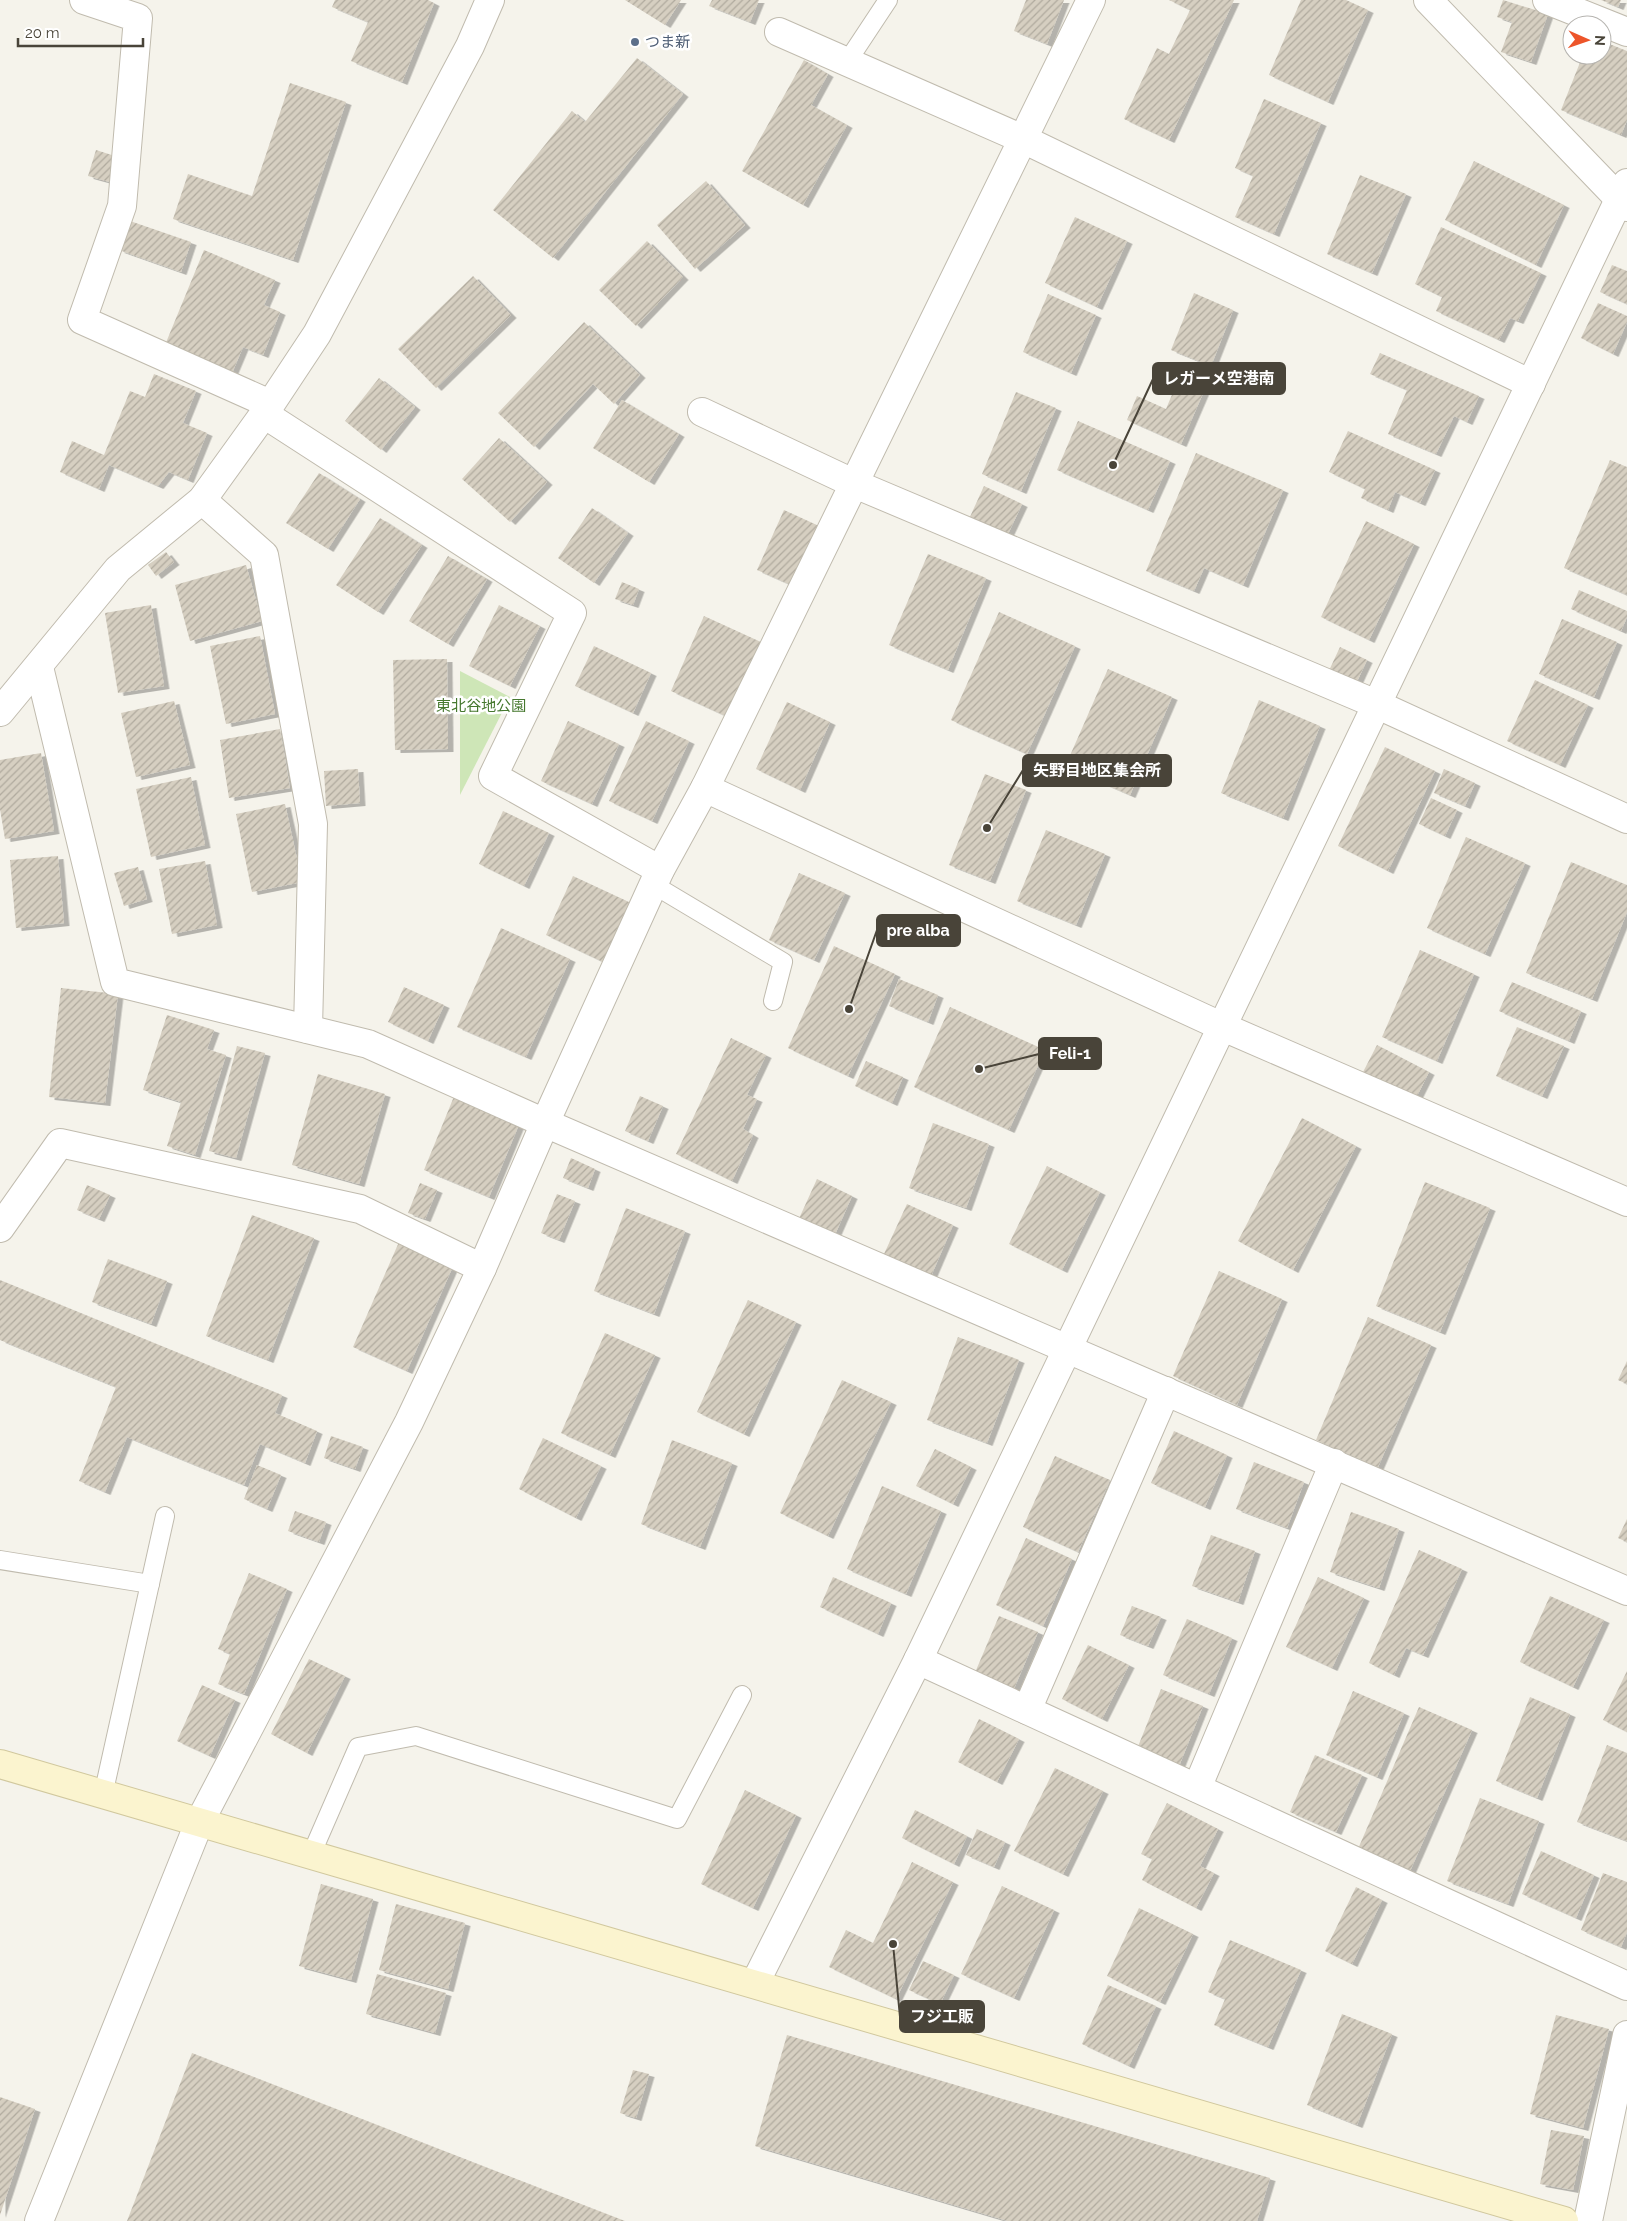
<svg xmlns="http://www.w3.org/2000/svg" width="1627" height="2221" font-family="Raleway,'Noto Sans JP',sans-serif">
<defs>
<pattern id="building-hatch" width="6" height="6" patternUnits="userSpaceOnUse" patternTransform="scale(1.25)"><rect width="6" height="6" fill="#d6cfc1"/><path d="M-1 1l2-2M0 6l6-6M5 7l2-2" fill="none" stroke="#b0aa9e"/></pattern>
<filter id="shadow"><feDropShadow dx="5.5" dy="3" stdDeviation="0" flood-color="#0004"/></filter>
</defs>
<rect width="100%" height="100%" fill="#f5f3eb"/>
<path fill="#cee6b7" d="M460,671l50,26 -50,98z"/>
<g fill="url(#building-hatch)" filter="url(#shadow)">
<path d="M335,0h93l6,3 -32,79 -51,-21 17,-39 -36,-15z"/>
<path d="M625,0h56l-16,25z"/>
<path d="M712,0h47l-9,22 -41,-16z"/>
<path d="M1026,0h38l-17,44 -33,-13z"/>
<path d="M1169,0h65l-65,140 -45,-21 33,-71 12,6 21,-44z"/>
<path d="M1301,0h45l22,10 -40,92 -59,-27z"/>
<path d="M1503,0l45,14 -17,48 -30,-10 11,-30 -15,-5z"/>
<path d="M1601,0h20l-3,7z"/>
<path d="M1602,41l25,10v69l-6,15 -60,-25 22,-55h19z"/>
<path d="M637,58l46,36 -130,164 -60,-48 79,-99 13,11z"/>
<path d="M804,60l24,14 -17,31 36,20 -44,80 -61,-34z"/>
<path d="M290,83l56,19 -53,158 -120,-41 15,-45 64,22z"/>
<path d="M1264,99l57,24 -47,111 -39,-17 18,-41 -18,-8z"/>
<path d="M96,150l22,7 -8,25 -22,-6z"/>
<path d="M1474,161l90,44 -28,60 -91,-45z"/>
<path d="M1360,175l46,19 -34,79 -45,-19z"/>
<path d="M706,181l39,44 -50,44 -38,-44z"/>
<path d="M1075,217l52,24 -30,66 -52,-24z"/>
<path d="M130,221l61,21 -10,30 -62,-22z"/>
<path d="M1441,227l100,46 -23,48 -8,-3 -11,22 -63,-29 6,-14 -27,-13z"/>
<path d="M647,241l36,36 -47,49 -37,-36z"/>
<path d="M204,250l71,30 -11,25 16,7 -17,43 -20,-8 -11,26 -67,-28z"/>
<path d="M1612,265l15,6v33l-27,-12z"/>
<path d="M473,276l38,39 -75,73 -38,-39z"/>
<path d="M1194,293l39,17 -22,56 -40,-16z"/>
<path d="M1048,294l48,21 -25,58 -48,-21z"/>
<path d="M1598,303l29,13v6l-14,32 -32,-16z"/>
<path d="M584,322l56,53 -26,29 -21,-20 -59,63 -36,-34z"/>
<path d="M1380,353l99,43 -12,26 -13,-6 -18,38 -48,-20 19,-44 -37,-16z"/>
<path d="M1181,373l26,11 -26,60 -54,-24 10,-24 29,13z"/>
<path d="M154,374l42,17 -13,32 24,10 -19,47 -19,-8 -11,14 -49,-21 -10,24 -39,-17 12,-31 32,14 26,-64 15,6z"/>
<path d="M379,378l36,29 -34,43 -36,-29z"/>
<path d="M1016,392l40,16 -35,83 -39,-17z"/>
<path d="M622,400l57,34 -30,48 -56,-34z"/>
<path d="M1078,421l92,40 -22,49 -91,-40z"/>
<path d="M1348,431l87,39 -15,33 -25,-11 -7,18 -27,-12 4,-9 -36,-17z"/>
<path d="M499,438l48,44 -37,40 -48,-43z"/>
<path d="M1196,453l87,37 -40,95 -39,-17 -10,23 -48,-20z"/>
<path d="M1610,460l17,7v128l-63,-27z"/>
<path d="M319,473l41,26 -32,50 -42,-26z"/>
<path d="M984,486l38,18 -15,32 -38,-17z"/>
<path d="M592,508l36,25 -34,50 -36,-25z"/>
<path d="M784,510l35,16 -28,59 -34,-15z"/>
<path d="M380,518l42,27 -44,67 -42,-27z"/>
<path d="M1366,521l48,23 -45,96 -48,-23z"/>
<path d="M166,552l8,10 -18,14 -8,-11z"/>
<path d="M928,554l58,24 -38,92 -59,-25z"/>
<path d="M448,556l39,23 -39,65 -39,-23z"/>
<path d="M246,565l16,56 -72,20 -15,-56z"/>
<path d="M622,582l17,7 -6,16 -18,-6z"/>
<path d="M1579,590l48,21v6l-6,14 -50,-22z"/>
<path d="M151,605l13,81 -46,7 -13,-80z"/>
<path d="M499,605l41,21 -30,60 -41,-20z"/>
<path d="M999,612l76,34 -48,108 -76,-34z"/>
<path d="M704,616l59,27 -33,75 -59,-27z"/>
<path d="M1562,619l55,23 -23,55 -55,-23z"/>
<path d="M260,636l15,78 -49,10 -16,-78z"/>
<path d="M594,646l57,27 -18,40 -58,-27z"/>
<path d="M1340,647l27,13 -14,30 -27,-13z"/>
<path d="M447,659l1,90 -53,1 -2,-90z"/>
<path d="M1108,669l64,28 -42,98 -65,-28z"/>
<path d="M1535,680l53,25 -28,60 -53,-24z"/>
<path d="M1259,700l61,26 -37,92 -62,-25z"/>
<path d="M174,701l16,64 -54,12 -15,-64z"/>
<path d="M787,702l43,20 -30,68 -44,-21z"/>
<path d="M568,721l51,23 -27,60 -51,-23z"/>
<path d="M646,721l43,20 -37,80 -43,-20z"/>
<path d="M280,729l10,59 -61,10 -9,-58z"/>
<path d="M1385,747l50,24 -47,100 -50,-25z"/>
<path d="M41,753l13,78 -49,8 -5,-30v-49z"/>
<path d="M358,769l2,34 -34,3 -2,-35z"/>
<path d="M1444,769l31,14 -10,23 -31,-13z"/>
<path d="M985,774l41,16 -36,91 -41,-16z"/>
<path d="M191,777l14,68 -54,12 -15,-68z"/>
<path d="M1431,798l26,12 -12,26 -26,-12z"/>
<path d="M285,804l17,78 -50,10 -16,-78z"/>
<path d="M503,811l46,22 -25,53 -45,-22z"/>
<path d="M1046,830l59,24 -29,71 -59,-24z"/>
<path d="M1466,837l59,26 -40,91 -58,-26z"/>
<path d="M58,856l6,67 -48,5 -6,-68z"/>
<path d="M205,861l12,64 -45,9 -13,-65z"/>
<path d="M1571,862l56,23v27l-35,87 -66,-26z"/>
<path d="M138,867l9,32 -23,7 -10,-33z"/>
<path d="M799,873l46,20 -31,67 -45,-20z"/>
<path d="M573,876l58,27 -28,59 -57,-27z"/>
<path d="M501,928l69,31 -44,98 -69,-30z"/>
<path d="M834,946l61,28 -47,102 -60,-28z"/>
<path d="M1420,950l54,24 -37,87 -55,-24z"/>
<path d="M899,979l39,16 -10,27 -39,-16z"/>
<path d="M1512,982l69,29 -12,30 -70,-30z"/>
<path d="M404,987l40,18 -16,36 -40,-19z"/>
<path d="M61,988l57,6 -13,109 -56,-6z"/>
<path d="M950,1007l95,43 -36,80 -95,-43z"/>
<path d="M167,1015l47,15 -7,19 19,6 -31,100 -28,-9 14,-44 -38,-12z"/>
<path d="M1517,1027l47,19 -22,50 -46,-20z"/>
<path d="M731,1038l35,17 -19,40 10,4 -14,30 10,6 -21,46 -56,-27z"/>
<path d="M1377,1045l52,27 -15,30 -52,-28z"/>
<path d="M237,1046l28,7 -29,105 -27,-7z"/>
<path d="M866,1061l37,16 -11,26 -37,-17z"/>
<path d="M318,1074l67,20 -26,90 -67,-19z"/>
<path d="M455,1094l65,28 -31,75 -65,-27z"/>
<path d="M640,1096l23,10 -15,35 -23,-10z"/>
<path d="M1302,1118l54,28 -63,124 -55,-29z"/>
<path d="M933,1123l56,21 -23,64 -57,-20z"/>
<path d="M571,1158l24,11 -7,19 -25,-10z"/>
<path d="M1047,1166l53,26 -38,78 -53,-26z"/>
<path d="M817,1179l35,17 -19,43 -36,-16z"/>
<path d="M1425,1182l65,26 -50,124 -64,-26z"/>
<path d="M420,1183l17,7 -12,29 -17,-6z"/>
<path d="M87,1185l23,10 -11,24 -22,-9z"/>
<path d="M557,1194l18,7 -16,39 -18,-7z"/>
<path d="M907,1204l46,21 -22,51 -47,-22z"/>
<path d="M626,1208l59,23 -31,83 -60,-23z"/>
<path d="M252,1215l62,23 -46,122 -62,-24z"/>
<path d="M399,1242l54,24 -46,105 -54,-24z"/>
<path d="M108,1259l59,22 -16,43 -59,-22z"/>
<path d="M1219,1271l63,28 -45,106 -64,-29z"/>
<path d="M0,1280l282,115 -7,18 42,18 -12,32 -45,-19 -16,41 -117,-48 -22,55 -26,-11 37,-94 -116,-47z"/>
<path d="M748,1300l48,22 -52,112 -47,-22z"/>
<path d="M1368,1317l63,28 -53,122 -62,-27z"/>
<path d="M605,1333l50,22 -45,100 -49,-22z"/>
<path d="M958,1337l61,23 -32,83 -60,-23z"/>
<path d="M1627,1361v23l-9,-4z"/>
<path d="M842,1380l49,22 -63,134 -48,-23z"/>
<path d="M1174,1431l53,24 -22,52 -54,-24z"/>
<path d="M331,1436l32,11 -8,22 -31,-11z"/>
<path d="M543,1438l58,28 -25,52 -57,-29z"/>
<path d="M672,1440l60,23 -32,84 -59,-23z"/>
<path d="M935,1449l36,18 -18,37 -37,-18z"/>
<path d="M1055,1456l55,24 -32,72 -55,-25z"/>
<path d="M1254,1462l50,20 -17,46 -51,-19z"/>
<path d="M257,1465l24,10 -14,34 -23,-10z"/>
<path d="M882,1486l59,25 -35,83 -59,-25z"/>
<path d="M295,1511l31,11 -7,20 -31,-11z"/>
<path d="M1351,1512l48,17 -20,59 -49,-16z"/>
<path d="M1627,1519v23l-9,-4z"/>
<path d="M1211,1535l44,16 -17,51 -46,-16z"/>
<path d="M1026,1538l46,21 -29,67 -47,-21z"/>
<path d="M1419,1550l43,19 -39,86 -17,-7 -12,27 -25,-12z"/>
<path d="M249,1573l38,16 -43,105 -26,-10 12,-30 -12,-5z"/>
<path d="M833,1577l58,26 -13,31 -58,-27z"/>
<path d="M1318,1577l46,21 -32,70 -46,-21z"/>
<path d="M1550,1596l54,24 -31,67 -53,-25z"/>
<path d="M1132,1606l29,11 -13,29 -28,-11z"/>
<path d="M999,1616l39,16 -25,59 -39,-16z"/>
<path d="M1187,1619l45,19 -23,56 -46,-19z"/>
<path d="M1088,1645l41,20 -27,54 -40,-20z"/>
<path d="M309,1659l36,17 -38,77 -36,-19z"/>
<path d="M1627,1671v61l-24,-12z"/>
<path d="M202,1685l33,15 -25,56 -33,-15z"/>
<path d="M1161,1689l42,17 -24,60 -42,-17z"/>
<path d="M1353,1691l51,22 -27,64 -51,-22z"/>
<path d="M1530,1697l40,17 -33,84 -41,-17z"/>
<path d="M1419,1707l53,23 -62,141 -52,-22z"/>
<path d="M979,1719l40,20 -22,43 -39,-20z"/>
<path d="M1607,1745l20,8v88l-50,-19z"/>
<path d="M1315,1755l47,20 -26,57 -46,-20z"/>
<path d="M1055,1768l48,23 -40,83 -49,-23z"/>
<path d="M745,1790l51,25 -43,93 -52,-24z"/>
<path d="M1480,1798l59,23 -31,83 -61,-23z"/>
<path d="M1167,1803l51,26 -18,37 14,7 -18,35 -54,-28 10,-21 -11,-5z"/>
<path d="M915,1810l52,26 -13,28 -52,-26z"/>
<path d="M977,1829l28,13 -11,25 -28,-12z"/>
<path d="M1541,1851l53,24 -18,43 -54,-24z"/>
<path d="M912,1862l41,20 -57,117 -67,-32 17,-37 27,13z"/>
<path d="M1603,1873l24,9v50l-6,15 -40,-17z"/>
<path d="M321,1884l52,15 -22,81 -52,-14z"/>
<path d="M1002,1886l52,24 -40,88 -53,-24z"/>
<path d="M1356,1887l26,13 -30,64 -27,-13z"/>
<path d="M396,1904l69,19 -17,66 -69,-19z"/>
<path d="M1139,1908l54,26 -33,68 -53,-26z"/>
<path d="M1230,1940l71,30 -33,77 -54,-22 11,-26 -17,-7z"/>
<path d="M923,1961l31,14 -14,29 -31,-14z"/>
<path d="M377,1974l69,19 -11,40 -69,-19z"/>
<path d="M1108,1985l48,21 -27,60 -47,-22z"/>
<path d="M1342,2014l50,20 -35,91 -50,-20z"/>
<path d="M1556,2015l53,14 -26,99 -53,-14z"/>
<path d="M787,2035l483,143 -13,43h-249l-253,-75z"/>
<path d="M192,2053l433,168h-498z"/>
<path d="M633,2070l16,4 -13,44 -16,-5z"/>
<path d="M0,2097l35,12 -35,106z"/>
<path d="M1551,2130l33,6 -11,54 -33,-6z"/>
</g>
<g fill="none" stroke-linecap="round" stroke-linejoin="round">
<g stroke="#c0bbae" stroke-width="20">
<g id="lane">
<path d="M847,62l41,-62"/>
<path d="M654,885l129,77 -10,39"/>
<path d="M0,1560l150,24"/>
<path d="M103,1795l62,-279"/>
<path d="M311,1855l47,-108 58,-11 261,83 65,-124"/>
</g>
</g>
<g stroke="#c0bbae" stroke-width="30">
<g id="street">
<path d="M84,0l54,18 -16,188 -40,114 188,84"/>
<path d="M1428,0l199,207"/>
<path d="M1547,0l80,32"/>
<path d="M779,32l246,108 506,244"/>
<path d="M702,412l153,72 521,220 251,115"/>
<path d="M264,414l308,199 -79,163 167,94"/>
<path d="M202,500l62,55 49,269 -5,205"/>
<path d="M39,667l76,315 253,62 177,79 1082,468"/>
<path d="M0,712l118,-143 84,-69 62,-86 53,-80 153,-288 20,-46"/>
<path d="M705,788l518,239 404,175"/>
<path d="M0,1228l60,-85 300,66 122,59"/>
<path d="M918,1660l709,326"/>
<path d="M1027,1710l139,-319"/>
<path d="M1197,1788l137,-325"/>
<path d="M755,1983l163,-323 709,-1477"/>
<path d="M39,2221l160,-398 210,-401 73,-154 63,-145 115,-253 45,-82 386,-788"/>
<path d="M1588,2221l39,-186"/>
</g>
</g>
<g stroke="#d1c89e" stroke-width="30">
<path id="secondary" d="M0,1764l1564,457"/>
</g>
<use href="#lane" stroke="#fff" stroke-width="18"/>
<use href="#street" stroke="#fff" stroke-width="28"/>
<use href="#secondary" stroke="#fbf4cf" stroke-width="28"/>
</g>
<circle fill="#5c6f8a" stroke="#fff" stroke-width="2" cx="635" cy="42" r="5"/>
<g text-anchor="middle" stroke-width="5" stroke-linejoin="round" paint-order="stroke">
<g font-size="15" fill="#4e5e75" stroke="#fff" text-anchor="start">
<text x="645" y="47">つま新</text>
</g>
<g font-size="15" fill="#46782f" stroke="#fff">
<text x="481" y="711">東北谷地公園</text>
</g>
</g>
<path fill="none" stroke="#494439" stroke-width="2" d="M1113 465L1153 379M987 828L1023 770M849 1009L877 930M979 1069L1039 1054M893 1944L900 2017"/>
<g fill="#494439" stroke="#fff" stroke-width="2">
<circle cx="1113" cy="465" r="5"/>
<circle cx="987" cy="828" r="5"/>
<circle cx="849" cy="1009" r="5"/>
<circle cx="979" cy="1069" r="5"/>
<circle cx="893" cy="1944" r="5"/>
</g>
<g fill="#494439" stroke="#494439" stroke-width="2">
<rect x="1153" y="363" width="132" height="31" rx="5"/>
<rect x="1023" y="755" width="148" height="31" rx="5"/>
<rect x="877" y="915" width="83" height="31" rx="5"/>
<rect x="1039" y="1038" width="62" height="31" rx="5"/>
<rect x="900" y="2001" width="84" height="31" rx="5"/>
</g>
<g font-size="16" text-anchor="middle" font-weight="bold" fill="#fff">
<text x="1219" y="384">レガーメ空港南</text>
<text x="1097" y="776">矢野目地区集会所</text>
<text x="918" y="936">pre alba</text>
<text x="1070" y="1059">Feli-1</text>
<text x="942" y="2022">フジ工販</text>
</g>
<g transform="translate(1587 40) rotate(92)"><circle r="24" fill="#ffffff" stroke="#b6b4b0"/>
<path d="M0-4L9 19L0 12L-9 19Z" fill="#ed552a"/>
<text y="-8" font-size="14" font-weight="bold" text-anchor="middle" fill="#494439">N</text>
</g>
<path d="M18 38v8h125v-8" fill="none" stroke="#494439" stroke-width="2.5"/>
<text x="25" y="38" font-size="15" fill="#494439" stroke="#ffffff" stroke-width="4" paint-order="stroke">20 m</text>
</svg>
